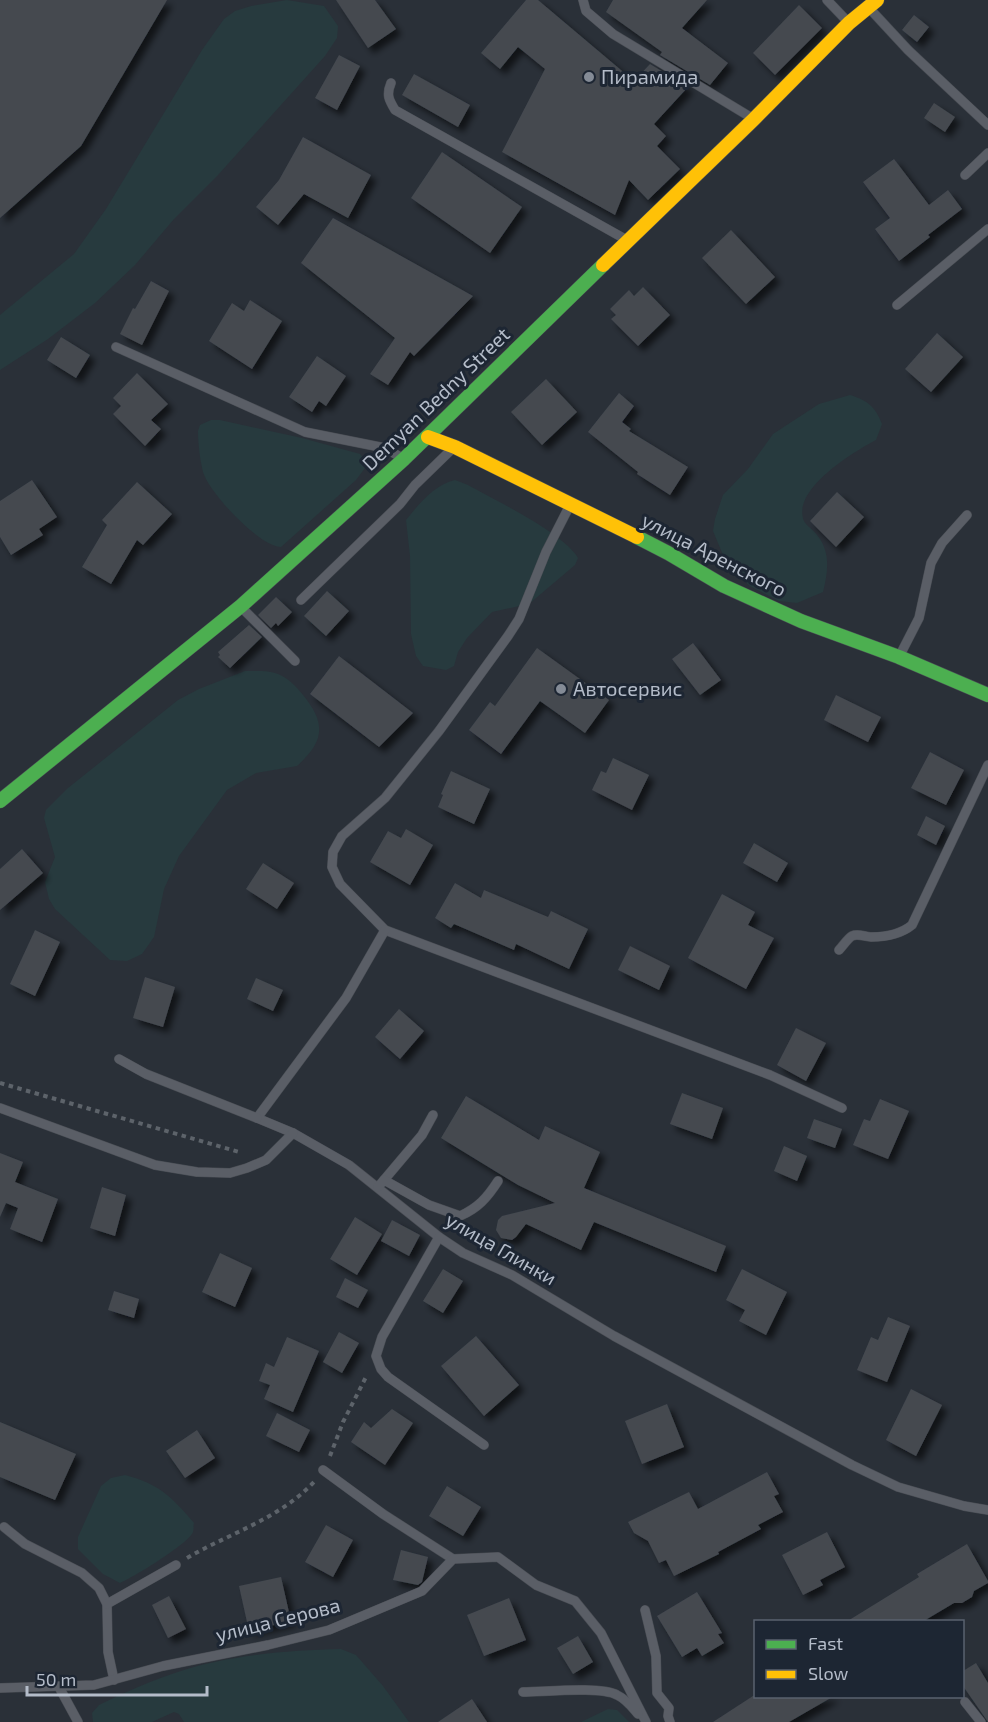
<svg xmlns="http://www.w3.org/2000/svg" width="988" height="1722" font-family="'Exo 2',sans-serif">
<defs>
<filter id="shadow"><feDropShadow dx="5.5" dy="5.5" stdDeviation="3" flood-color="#0009"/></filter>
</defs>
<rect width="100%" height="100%" fill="#2a3038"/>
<g fill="#273a3e">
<path d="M287,0l37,6 14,20 -1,12 -12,18 -107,119 -44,44 -39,46 -40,38 -47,36 -48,31v-55l74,-61 32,-45 96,-159 22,-31 11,-8 16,-5z"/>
<path d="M850,395c18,6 25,11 32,29l-6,16c-23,12 -85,50 -72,81 2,5 10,9 13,14 14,17 11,37 6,57l-26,11 -18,-2 -29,-15 -22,-19 -15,-36 2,-12 8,-24 25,-26 25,-35 46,-30z"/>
<path d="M211,420h9l82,18 58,16 8,10 -12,16 -75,67c-21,0 -72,-54 -78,-75 -3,-12 -5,-29 -5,-41l2,-6z"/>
<path d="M455,480l13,5c27,15 97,49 110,73l-3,7 -46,39 -37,8 -25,26 -9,14 -4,14 -8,4 -23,-4 -7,-10 -5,-22 -1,-78 -4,-36c12,-15 29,-36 49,-40z"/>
<path d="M245,671c10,0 24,-1 33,3 10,4 18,12 25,21 23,28 22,46 -6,71l-41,7 -29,17 -48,66 -15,33 -10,48 -12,17 -15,7 -17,-1 -55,-51 -6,-10 -4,-17 10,-25 -11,-39 2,-8 22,-22 110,-88 21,-11z"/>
<path d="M125,1475c34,9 46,21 69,48 -1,3 0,6 -1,9 -5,12 -59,45 -73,51l-17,-9 -25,-25v-12l23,-51 10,-8z"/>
<path d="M341,1649l15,6 27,31 26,36h-225l-5,-8 -5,-2 -22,10h-59l-1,-9 7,-8c26,-13 54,-25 82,-34 48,-16 110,-21 160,-22z"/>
<path d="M608,1709l9,1 12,12h-48z"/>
</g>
<g fill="#444950" filter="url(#shadow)">
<path d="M0,0h167l-86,146 -81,72z"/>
<path d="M336,0h39l21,29 -28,19z"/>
<path d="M526,0h12l96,81 16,-17 38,23 -34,37 12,12 -9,10 23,23 -32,31 -19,-20 -14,35 -113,-63 43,-83 -27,-22 -18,22 -19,-16z"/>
<path d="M613,0h94l-25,28 46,35 -18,22 -50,-30 2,-3 -56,-40z"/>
<path d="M799,5l23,23 -47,47 -22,-22z"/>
<path d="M914,15l15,12 -12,15 -15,-12z"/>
<path d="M339,55l21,11 -23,44 -22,-12z"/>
<path d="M414,74l56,31 -12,22 -56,-32z"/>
<path d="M934,103l21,14 -10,15 -21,-14z"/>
<path d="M303,137l68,38 -23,43 -44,-24 -26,31 -22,-18 23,-27z"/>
<path d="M442,152l80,55 -32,46 -79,-55z"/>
<path d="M894,159l35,46 19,-15 14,19 -34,26 2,2 -31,24 -24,-32 15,-11 -27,-36z"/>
<path d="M333,218l140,78 -59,60 -4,-4 -22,33 -18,-11 25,-36 -94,-75z"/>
<path d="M731,230l44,47 -29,27 -44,-46z"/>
<path d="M151,281l18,10 -27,54 -22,-11 13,-26 2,1z"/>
<path d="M643,287l27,28 -32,31 -27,-27 5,-4 -6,-6 19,-19 5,6z"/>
<path d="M250,300l32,21 -30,48 -43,-28 23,-38 12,8z"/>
<path d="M937,333l26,24 -32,35 -26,-23z"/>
<path d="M61,337l29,18 -14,23 -29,-18z"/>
<path d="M317,356l29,20 -20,30 -7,-5 -7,11 -23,-15z"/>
<path d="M137,373l31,31 -17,16 10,9 -16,17 -32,-32 8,-8 -8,-8z"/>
<path d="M546,379l31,33 -35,33 -31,-33z"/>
<path d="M619,393l15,13 -12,16 9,7 -2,2 59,36 -18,28 -33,-21 1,-2 -50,-40z"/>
<path d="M32,480l25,37 -18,12 4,6 -32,20 -11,-18v-36z"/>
<path d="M137,482l35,32 -29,31 -6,-5 -26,44 -29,-17 25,-42 -5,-5z"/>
<path d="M837,492l27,25 -28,30 -26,-26z"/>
<path d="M327,591l22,20 -23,25 -22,-20z"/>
<path d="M276,597l16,15 -14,14 -2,-3 -5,5 -13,-13z"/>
<path d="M249,625l13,12 -32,31 -12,-11 2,-2 -2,-3z"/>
<path d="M693,643l28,37 -21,15 -28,-36z"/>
<path d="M537,648l72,52 -24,33 -45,-32 -39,53 -32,-24 21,-28 5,4z"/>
<path d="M339,656l74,57 -34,34 -69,-53z"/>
<path d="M836,695l45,22 -13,25 -44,-22z"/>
<path d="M930,752l34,18 -18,35 -35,-17z"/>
<path d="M613,758l36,17 -17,35 -40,-20 9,-19 5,2z"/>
<path d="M451,771l39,18 -16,35 -36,-17 5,-12 -2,-1z"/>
<path d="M926,816l19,10 -9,19 -19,-10z"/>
<path d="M406,829l27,16 -23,40 -40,-23 18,-31 13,7z"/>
<path d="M754,843l34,20 -11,19 -34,-19z"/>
<path d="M22,849l21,24 -43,37v-41z"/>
<path d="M263,863l31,20 -17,26 -31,-20z"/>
<path d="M455,883l26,15 3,-8 64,27 3,-6 37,18 -19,40 -53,-25 -2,6 -60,-26 -3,4 -16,-10z"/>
<path d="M722,894l33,18 -7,13 26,13 -28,51 -58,-31z"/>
<path d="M35,930l25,12 -25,54 -25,-12z"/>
<path d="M630,946l40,20 -11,24 -41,-20z"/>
<path d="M145,977l30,10 -12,40 -30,-9z"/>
<path d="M256,978l27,12 -10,21 -26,-12z"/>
<path d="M399,1009l25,22 -24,28 -25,-22z"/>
<path d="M796,1028l30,15 -20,38 -29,-16z"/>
<path d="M682,1093l41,15 -11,31 -42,-15z"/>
<path d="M466,1096l73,44 6,-14 55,26 -16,36 142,58 -10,26 -122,-50 -13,28 -55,-26 -10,13 -4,3 -11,-2 -5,-8 2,-10 4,-4 53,-13 -37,-18 -77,-47z"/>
<path d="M880,1099l29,12 -21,48 -35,-14 11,-26 6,2z"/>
<path d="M814,1119l28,10 -7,19 -28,-10z"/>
<path d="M784,1146l23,10 -10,25 -23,-10z"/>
<path d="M0,1153l23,9 -8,20 43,17 -16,43 -32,-13 8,-21 -12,-5 -6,14z"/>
<path d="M102,1187l24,8 -11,41 -25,-8z"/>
<path d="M355,1217l27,17 -25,41 -27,-16z"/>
<path d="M392,1220l28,15 -11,21 -28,-15z"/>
<path d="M220,1253l32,15 -17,39 -33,-15z"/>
<path d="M443,1269l20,12 -20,32 -20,-12z"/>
<path d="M742,1269l45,23 -21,43 -27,-14 6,-11 -19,-10z"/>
<path d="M345,1278l23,12 -10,18 -22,-11z"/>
<path d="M114,1291l25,8 -5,19 -26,-8z"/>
<path d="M888,1317l22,9 -23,56 -30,-12 14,-33 7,3z"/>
<path d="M339,1332l20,11 -17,30 -19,-11z"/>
<path d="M476,1336l43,49 -35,31 -43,-50z"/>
<path d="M287,1337l32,14 -26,61 -29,-13 6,-14 -11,-4 7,-18 8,4z"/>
<path d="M911,1389l31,16 -26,51 -30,-16z"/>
<path d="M667,1404l17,43 -42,17 -17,-43z"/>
<path d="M392,1409l21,14 -28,42 -34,-23 13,-20 7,6z"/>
<path d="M277,1413l33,17 -11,22 -33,-16z"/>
<path d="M0,1422l76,32 -21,46 -55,-23z"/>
<path d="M197,1430l18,28 -30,20 -19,-27z"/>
<path d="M767,1472l12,22 -5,2 9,16 -25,13 3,4 -43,23 1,2 -45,22 -8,-16 -7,3 -11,-22 -14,-8 -6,-11 61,-30 9,17z"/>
<path d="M447,1486l34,21 -18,29 -34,-20z"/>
<path d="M326,1525l27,15 -20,37 -28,-15z"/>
<path d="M827,1532l18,35 -25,13 3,5 -20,10 -21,-40z"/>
<path d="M967,1544l21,37v2l-14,8 -2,6 -10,6h-8l-32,19h-76l73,-45 -2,-3z"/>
<path d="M401,1550l27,7 -6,25 -4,3 -25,-5z"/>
<path d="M281,1577l10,44 -42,10 -10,-45z"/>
<path d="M697,1592l25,41 -4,1 6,9 -22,13 -5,-8 -15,9 -25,-41z"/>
<path d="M169,1596l17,33 -18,9 -16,-33z"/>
<path d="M509,1598l17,42 -42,16 -17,-41z"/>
<path d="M578,1636l15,26 -20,12 -16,-26z"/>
<path d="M976,1663l12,20v39l-25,-36v-15z"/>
<path d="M753,1696h81l-45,26h-76z"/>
<path d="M472,1699l15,23h-49z"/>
</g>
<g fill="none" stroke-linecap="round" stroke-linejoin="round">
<g stroke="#484c53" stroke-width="10">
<g id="lane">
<path d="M583,0l3,11 27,23 139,84"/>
<path d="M827,0l21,22"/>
<path d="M870,9l38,41 80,75"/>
<path d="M391,83c-5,12 -2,17 4,27l230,129"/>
<path d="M965,175l23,-22"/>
<path d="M897,305l91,-76"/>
<path d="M116,347l189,85 80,16 17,10"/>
<path d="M569,507l-23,45 -27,67 -11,17 -69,95 -54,67 -43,38 -9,16 -1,15 8,17 45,46 385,145 72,33"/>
<path d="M301,600l99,-96 15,-19 36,-35"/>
<path d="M242,608l53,53"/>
<path d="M900,655l19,-37 12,-55 11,-20 25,-28"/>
<path d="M385,930l-39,68 -89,120 36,15 56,32 90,72 24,16 49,22 102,61 238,129 46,22 66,19 24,4"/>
<path d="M839,950c4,-4 9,-12 13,-14 6,-3 13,1 19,1 14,0 30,-3 41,-12l76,-160"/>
<path d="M119,1059l27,15 111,44"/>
<path d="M0,1108l155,57 42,7 33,1 17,-5 19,-8 27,-27"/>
<path d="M384,1180l38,-45 11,-20"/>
<path d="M378,1187l6,-7 45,25 31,11c18,-8 27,-18 38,-35"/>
<path d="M439,1237l-57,100 -6,19 5,13 7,8 96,68"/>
<path d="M323,1470l60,44 70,45"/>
<path d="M4,1527l21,17 57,29 17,15 8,16 1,48 6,28"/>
<path d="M107,1604l69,-39"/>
<path d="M645,1610l11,46 1,37 12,15 -1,8 2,6"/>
<path d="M59,1687l19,35"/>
<path d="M0,1688l94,-3 69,-19 105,-21 61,-15 93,-39 31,-32 45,-2 38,28 39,16 26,32 45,89"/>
<path d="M523,1692c21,0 77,-6 94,3 9,4 15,12 21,19"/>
<path d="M965,1702l16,20"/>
</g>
</g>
<g stroke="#484c53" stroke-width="15">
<g id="fast">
<path d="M637,537l31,16 56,33 77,35 98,36 89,38"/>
<path d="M0,801l241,-195 163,-147 199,-194"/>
</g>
</g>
<g stroke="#484c53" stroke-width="15">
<g id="slow">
<path d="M603,265l151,-146 95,-96 28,-23"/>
<path d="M428,437l27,10 182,90"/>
</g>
</g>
<g stroke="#5d636a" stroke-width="4" stroke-dasharray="4.5 4.5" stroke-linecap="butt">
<path d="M0,1083l239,69"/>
<path d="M330,1456l13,-34 24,-47"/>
<path d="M187,1558c43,-25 92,-39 127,-76"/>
</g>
<use href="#lane" stroke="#5a5e66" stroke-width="9"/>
<use href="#fast" stroke="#4caf50" stroke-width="14"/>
<use href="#slow" stroke="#ffc107" stroke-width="14"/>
</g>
<g fill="#848b96" stroke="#1d2633" stroke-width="2">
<circle cx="589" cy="77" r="6"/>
<circle cx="561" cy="689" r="6"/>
</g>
<g text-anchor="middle" stroke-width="6" stroke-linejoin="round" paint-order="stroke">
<g font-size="20" fill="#b4bcc9" stroke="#1d2633" text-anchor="start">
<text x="601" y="84">Пирамида</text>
<text x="573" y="696">Автосервис</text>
</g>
<g font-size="20" fill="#b4bcc9" stroke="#1d2633">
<text transform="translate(436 399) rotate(-44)" y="7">Demyan Bedny Street</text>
<text transform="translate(714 555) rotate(27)" y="7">улица Аренского</text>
<text transform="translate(501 1249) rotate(30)" y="7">улица Глинки</text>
<text transform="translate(278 1620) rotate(-14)" y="7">улица Серова</text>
</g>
</g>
<rect x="754" y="1620" width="210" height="78" fill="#1d2633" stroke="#59626f" stroke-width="1.5"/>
<rect x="766" y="1640" width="30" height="9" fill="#4caf50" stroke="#59626f" stroke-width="1.5"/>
<text x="808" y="1650" font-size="18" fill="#b4bcc9">Fast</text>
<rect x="766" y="1670" width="30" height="9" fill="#ffc107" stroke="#59626f" stroke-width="1.5"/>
<text x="808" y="1680" font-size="18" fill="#b4bcc9">Slow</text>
<path d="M27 1686v9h180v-9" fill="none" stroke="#b4bcc9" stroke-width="3"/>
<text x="36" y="1686" font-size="18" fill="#b4bcc9" stroke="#1d2633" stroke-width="4.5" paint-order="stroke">50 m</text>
</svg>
